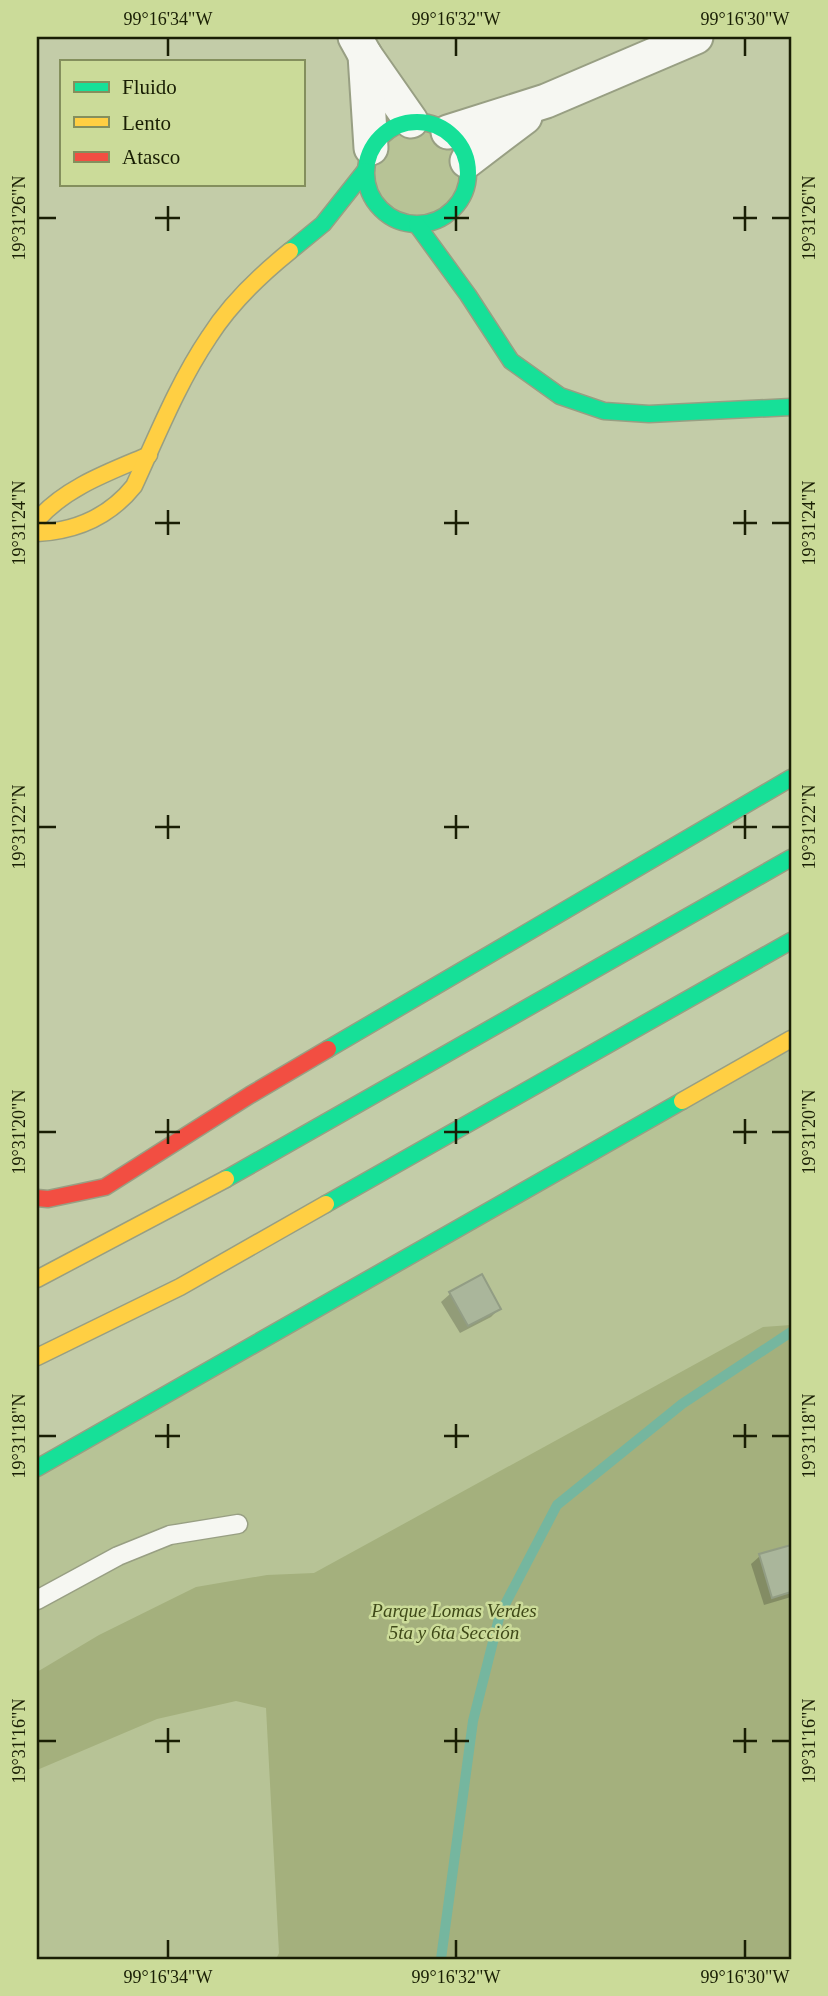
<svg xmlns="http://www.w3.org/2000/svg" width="828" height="1996" font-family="'Times New Roman',serif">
<rect width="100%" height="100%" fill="#c3cca8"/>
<g fill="#b7c396">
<path d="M411,121c10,1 18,1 27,5 46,21 36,86 -12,97 -13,3 -30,0 -41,-9 -6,-5 -12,-14 -17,-21l3,-45 21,-19z"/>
<path d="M791,1040v919h-754v-487z"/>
</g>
<path fill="#a4b07d" d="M791,1325v634h-515l3,-6 -13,-245 -30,-7 -79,18 -120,51v-98l62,-37 97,-48 71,-12 47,-2 449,-246z"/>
<g fill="#0003">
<path d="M481,1276l18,33 -8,8 -31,16 -19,-31 9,-8z"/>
<path d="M791,1546v51l-27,8 -13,-41 9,-8z"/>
</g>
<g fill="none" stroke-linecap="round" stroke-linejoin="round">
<path stroke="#75b69f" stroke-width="10" d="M441,1959l32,-238 27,-107 57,-109 125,-101 109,-72"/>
</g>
<g fill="#aab69b" stroke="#929d84" stroke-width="2">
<path d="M482,1274l19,35 -33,17 -19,-34z"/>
<path d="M791,1545v47l-19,6 -13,-44z"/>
</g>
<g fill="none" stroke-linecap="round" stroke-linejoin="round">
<g stroke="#989f83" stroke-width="21">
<path id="lane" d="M37,1600l81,-44 52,-21 68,-11"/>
</g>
<g stroke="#989f83" stroke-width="37">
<g id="street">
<path d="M355,37l10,18 46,66"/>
<path d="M365,55l6,93"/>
<path d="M448,132l98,-31 150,-64"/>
<path d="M467,161l58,-44"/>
</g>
</g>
<g stroke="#989f83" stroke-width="19">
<g id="fast">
<circle cx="417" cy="173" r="51"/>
<path d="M417,225l51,70 43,66 49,35 44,15 45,3 142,-7"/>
<path d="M290,251l33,-27 42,-53"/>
<path d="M328,1049l463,-271"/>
<path d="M226,1179l565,-321"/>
<path d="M326,1204l465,-263"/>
<path d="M37,1468l645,-367"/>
</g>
</g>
<g stroke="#989f83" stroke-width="19">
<g id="slow">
<path d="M37,520c29,-33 72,-48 112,-65"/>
<path d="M37,533c40,-2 72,-16 97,-47 23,-50 44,-103 75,-149 21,-33 50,-61 81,-86"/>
<path d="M682,1101l109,-62"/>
<path d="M37,1279l189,-100"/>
<path d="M37,1357l143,-70 146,-83"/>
</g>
</g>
<g stroke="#989f83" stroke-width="19">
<path id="jam" d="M37,1198l11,1 57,-12 145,-92 78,-46"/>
</g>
<use href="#lane" stroke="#f6f7f2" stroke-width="18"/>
<use href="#street" stroke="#f6f7f2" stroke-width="33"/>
<use href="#fast" stroke="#16e098" stroke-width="16"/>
<use href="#slow" stroke="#ffcf43" stroke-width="16"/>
<use href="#jam" stroke="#f24e42" stroke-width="16"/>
</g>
<path fill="none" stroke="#191e04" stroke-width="2.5" d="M168,38v18M456,38v18M745,38v18M168,206v25M456,206v25M745,206v25M38,218h18M155,218h25M444,218h25M733,218h24M772,218h18M168,510v25M456,510v25M745,510v25M38,523h18M155,523h25M444,523h25M733,523h24M772,523h18M168,815v24M456,815v24M745,815v24M38,827h18M155,827h25M444,827h25M733,827h24M772,827h18M168,1119v25M456,1119v25M745,1119v25M38,1132h18M155,1132h25M444,1132h25M733,1132h24M772,1132h18M168,1424v24M456,1424v24M745,1424v24M38,1436h18M155,1436h25M444,1436h25M733,1436h24M772,1436h18M168,1728v25M456,1728v25M745,1728v25M38,1741h18M155,1741h25M444,1741h25M733,1741h24M772,1741h18M168,1940v18M456,1940v18M745,1940v18"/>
<g text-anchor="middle" stroke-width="5" stroke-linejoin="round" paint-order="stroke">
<g font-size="19" font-style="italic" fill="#3f4918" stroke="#cbdb99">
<text x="454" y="1617">Parque Lomas Verdes<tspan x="454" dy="22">5ta y 6ta Sección</tspan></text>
</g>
</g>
<rect width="828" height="1996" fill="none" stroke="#cbdb99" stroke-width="77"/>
<rect x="60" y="60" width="245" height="126" fill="#cbdb99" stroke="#848f5d" stroke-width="2"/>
<rect x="74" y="82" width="35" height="10" fill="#16e098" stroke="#848f5d" stroke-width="2"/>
<text x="122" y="94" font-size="21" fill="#191e04">Fluido</text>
<rect x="74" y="117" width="35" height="10" fill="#ffcf43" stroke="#848f5d" stroke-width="2"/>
<text x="122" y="130" font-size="21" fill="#191e04">Lento</text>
<rect x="74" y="152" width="35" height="10" fill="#f24e42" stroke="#848f5d" stroke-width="2"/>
<text x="122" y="164" font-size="21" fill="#191e04">Atasco</text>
<rect x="38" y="38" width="752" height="1920" fill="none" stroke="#191e04" stroke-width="2.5"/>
<g font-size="18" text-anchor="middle" fill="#191e04">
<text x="168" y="25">99°16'34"W</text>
<text x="456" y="25">99°16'32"W</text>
<text x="745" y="25">99°16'30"W</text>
<text transform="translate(19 218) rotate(-90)" y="6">19°31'26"N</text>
<text transform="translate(809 218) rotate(-90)" y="6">19°31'26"N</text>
<text transform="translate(19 523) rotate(-90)" y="6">19°31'24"N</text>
<text transform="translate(809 523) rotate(-90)" y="6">19°31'24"N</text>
<text transform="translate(19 827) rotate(-90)" y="6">19°31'22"N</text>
<text transform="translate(809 827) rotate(-90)" y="6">19°31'22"N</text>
<text transform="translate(19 1132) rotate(-90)" y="6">19°31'20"N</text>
<text transform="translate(809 1132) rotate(-90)" y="6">19°31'20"N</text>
<text transform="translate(19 1436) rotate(-90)" y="6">19°31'18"N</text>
<text transform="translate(809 1436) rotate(-90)" y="6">19°31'18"N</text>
<text transform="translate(19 1741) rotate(-90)" y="6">19°31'16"N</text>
<text transform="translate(809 1741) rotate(-90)" y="6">19°31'16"N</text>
<text x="168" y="1983">99°16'34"W</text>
<text x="456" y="1983">99°16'32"W</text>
<text x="745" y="1983">99°16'30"W</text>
</g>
</svg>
